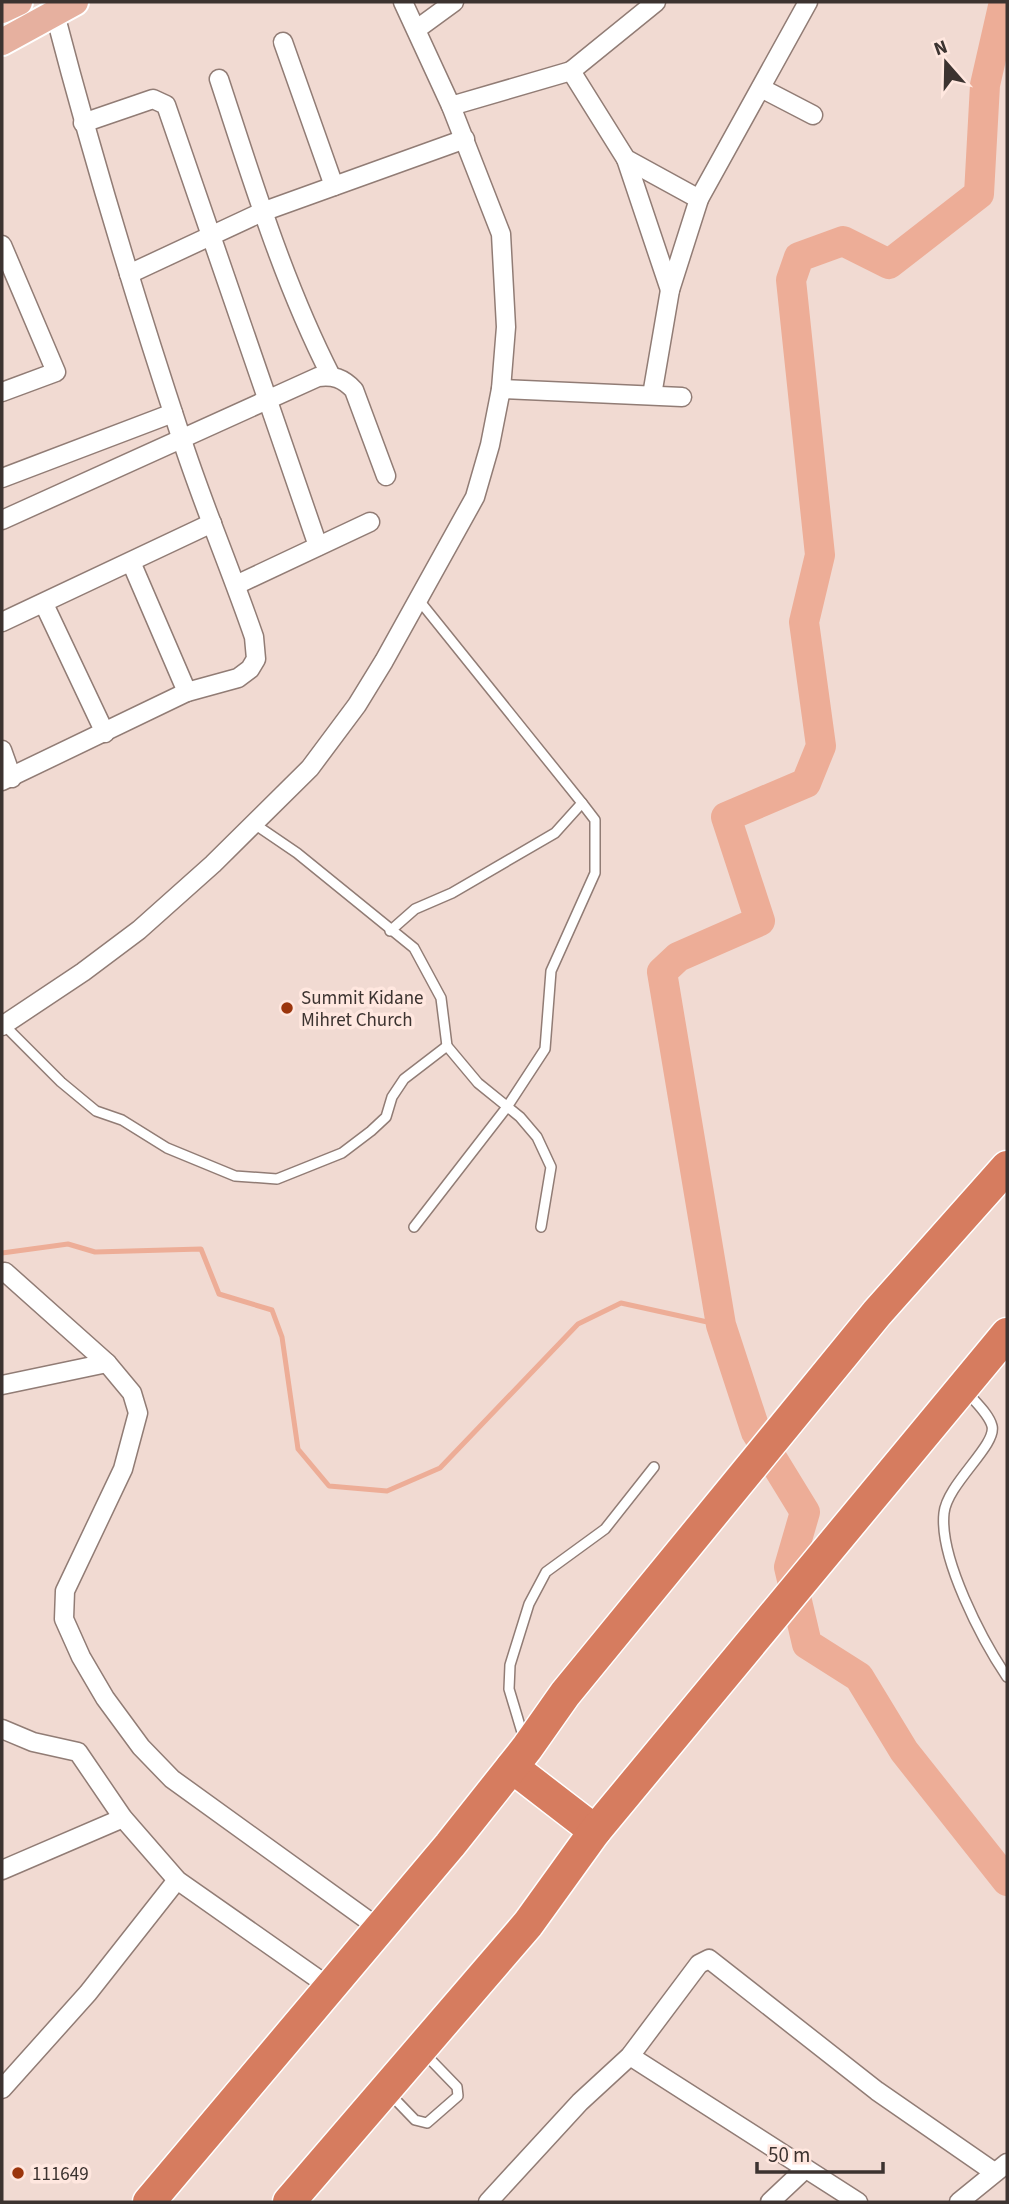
<svg xmlns="http://www.w3.org/2000/svg" width="1009" height="2204" font-family="'Source Sans 3',sans-serif">
<rect width="100%" height="100%" fill="#f1dad2"/>
<g fill="none" stroke-linecap="round" stroke-linejoin="round">
<path stroke="#edad97" stroke-width="5" d="M2,1253l66,-9 27,8 106,-3 18,45 53,16 10,27 16,112 31,37 58,5 53,-23 138,-144 43,-21 100,22"/>
<path stroke="#edad97" stroke-width="30" d="M1004,2l-19,83 -6,109 -90,70 -46,-23 -44,16 -8,23 29,275 -16,67 17,124 -15,37 -80,34 34,104 -82,36 -16,15 59,353 35,107 49,80 -16,55 18,77 52,33 45,74 103,130"/>
<g stroke="#917c75" stroke-width="12">
<g id="lane">
<path d="M253,823l44,30 117,95 27,50 6,48 31,37 42,34 17,20 14,30 -10,60"/>
<path d="M390,931l25,-22 37,-16 103,-60 27,-30 -164,-204"/>
<path d="M3,1024l58,58 35,29 26,9 45,28 68,28 42,3 65,-26 29,-22 15,-14 6,-20 12,-18 43,-33"/>
<path d="M414,1227l93,-120 38,-58 6,-78 44,-98v-53l-13,-17"/>
<path d="M967,1392c8,10 22,22 25,34 5,19 -45,58 -48,87 -5,45 38,127 63,164"/>
<path d="M524,1739l-15,-50 1,-24 19,-61 17,-32 59,-43 49,-62"/>
<path d="M389,2093l26,27 12,3 31,-27 -1,-9 -32,-33"/>
</g>
</g>
<g stroke="#917c75" stroke-width="21">
<g id="street">
<path d="M417,29l37,-27"/>
<path d="M283,42l51,144"/>
<path d="M571,71l85,-69"/>
<path d="M219,79c33,100 64,203 112,297"/>
<path d="M761,88l52,27"/>
<path d="M451,106l120,-35 55,88 73,40"/>
<path d="M83,123l70,-24 13,6 152,441"/>
<path d="M626,159l44,131"/>
<path d="M2,245l54,127 -54,20"/>
<path d="M129,274l133,-62 203,-73"/>
<path d="M501,389l181,8"/>
<path d="M652,395l18,-105 29,-91 109,-197"/>
<path d="M2,478l171,-65"/>
<path d="M2,520l316,-143c15,-2 25,1 36,13l32,86"/>
<path d="M131,562l56,130"/>
<path d="M236,585l134,-63"/>
<path d="M44,604l61,129"/>
<path d="M2,622l210,-99"/>
<path d="M2,750l10,28"/>
<path d="M2,781l185,-89 51,-14 12,-9 6,-10 -2,-22c-23,-67 -51,-132 -73,-200 -46,-139 -89,-281 -126,-423"/>
<path d="M2,1026l81,-54 56,-42 74,-66 97,-96 47,-63 27,-44 91,-164 15,-52 11,-56 5,-62 -5,-93 -50,-128 -48,-104"/>
<path d="M5,1272l102,91 25,30 6,20 -15,56 -58,122 -1,28 17,38 24,41 36,49 31,32 208,150"/>
<path d="M2,1385l105,-22"/>
<path d="M2,1729l31,13 45,10 45,66 54,62 154,108"/>
<path d="M2,1870l121,-52"/>
<path d="M630,2056l228,146"/>
<path d="M2,2089l86,-96 89,-113"/>
<path d="M488,2202l92,-100 50,-46 69,-92 10,-5 168,132 117,81"/>
<path d="M770,2202l34,-32"/>
<path d="M959,2202l48,-39"/>
</g>
</g>
<g stroke="#fff" stroke-width="30">
<g id="primary">
<path d="M2,10l17,-8"/>
<path d="M2,42l73,-40"/>
</g>
</g>
<g stroke="#fff" stroke-width="35">
<g id="highway">
<path d="M512,1767l83,64"/>
<path d="M149,2202l301,-357 77,-97 38,-54 312,-381 130,-146"/>
<path d="M289,2202l239,-278 67,-93 412,-497"/>
</g>
</g>
<use href="#lane" stroke="#fff" stroke-width="9"/>
<use href="#street" stroke="#fff" stroke-width="18"/>
<use href="#primary" stroke="#e6b09f" stroke-width="26"/>
<use href="#highway" stroke="#d67c5f" stroke-width="32"/>
</g>
<g fill="#9b350c" stroke="#ffe7df" stroke-width="2.5">
<circle cx="287" cy="1008" r="7"/>
<circle cx="18" cy="2173" r="7"/>
</g>
<g text-anchor="middle" stroke-width="7" stroke-linejoin="round" paint-order="stroke">
<g font-size="19" fill="#3c3330" stroke="#ffe7df" text-anchor="start">
<text x="301" y="1004">Summit Kidane<tspan x="301" dy="22">Mihret Church</tspan></text>
<text x="32" y="2180">111649</text>
</g>
</g>
<rect width="1009" height="2204" fill="none" stroke="#3c3330" stroke-width="7"/>
<g transform="translate(946 63) rotate(340)" stroke="#ffe7df" stroke-width="5" paint-order="stroke">
<path d="M0-5L12 26L0 18L-12 26Z" fill="#3c3330"/>
<text y="-10" font-size="19" font-weight="bold" text-anchor="middle" fill="#3c3330">N</text>
</g>
<path d="M757 2162v10h126v-10" fill="none" stroke="#3c3330" stroke-width="3.5"/>
<text x="768" y="2162" font-size="21" fill="#3c3330" stroke="#ffe7df" stroke-width="5" paint-order="stroke">50 m</text>
</svg>
